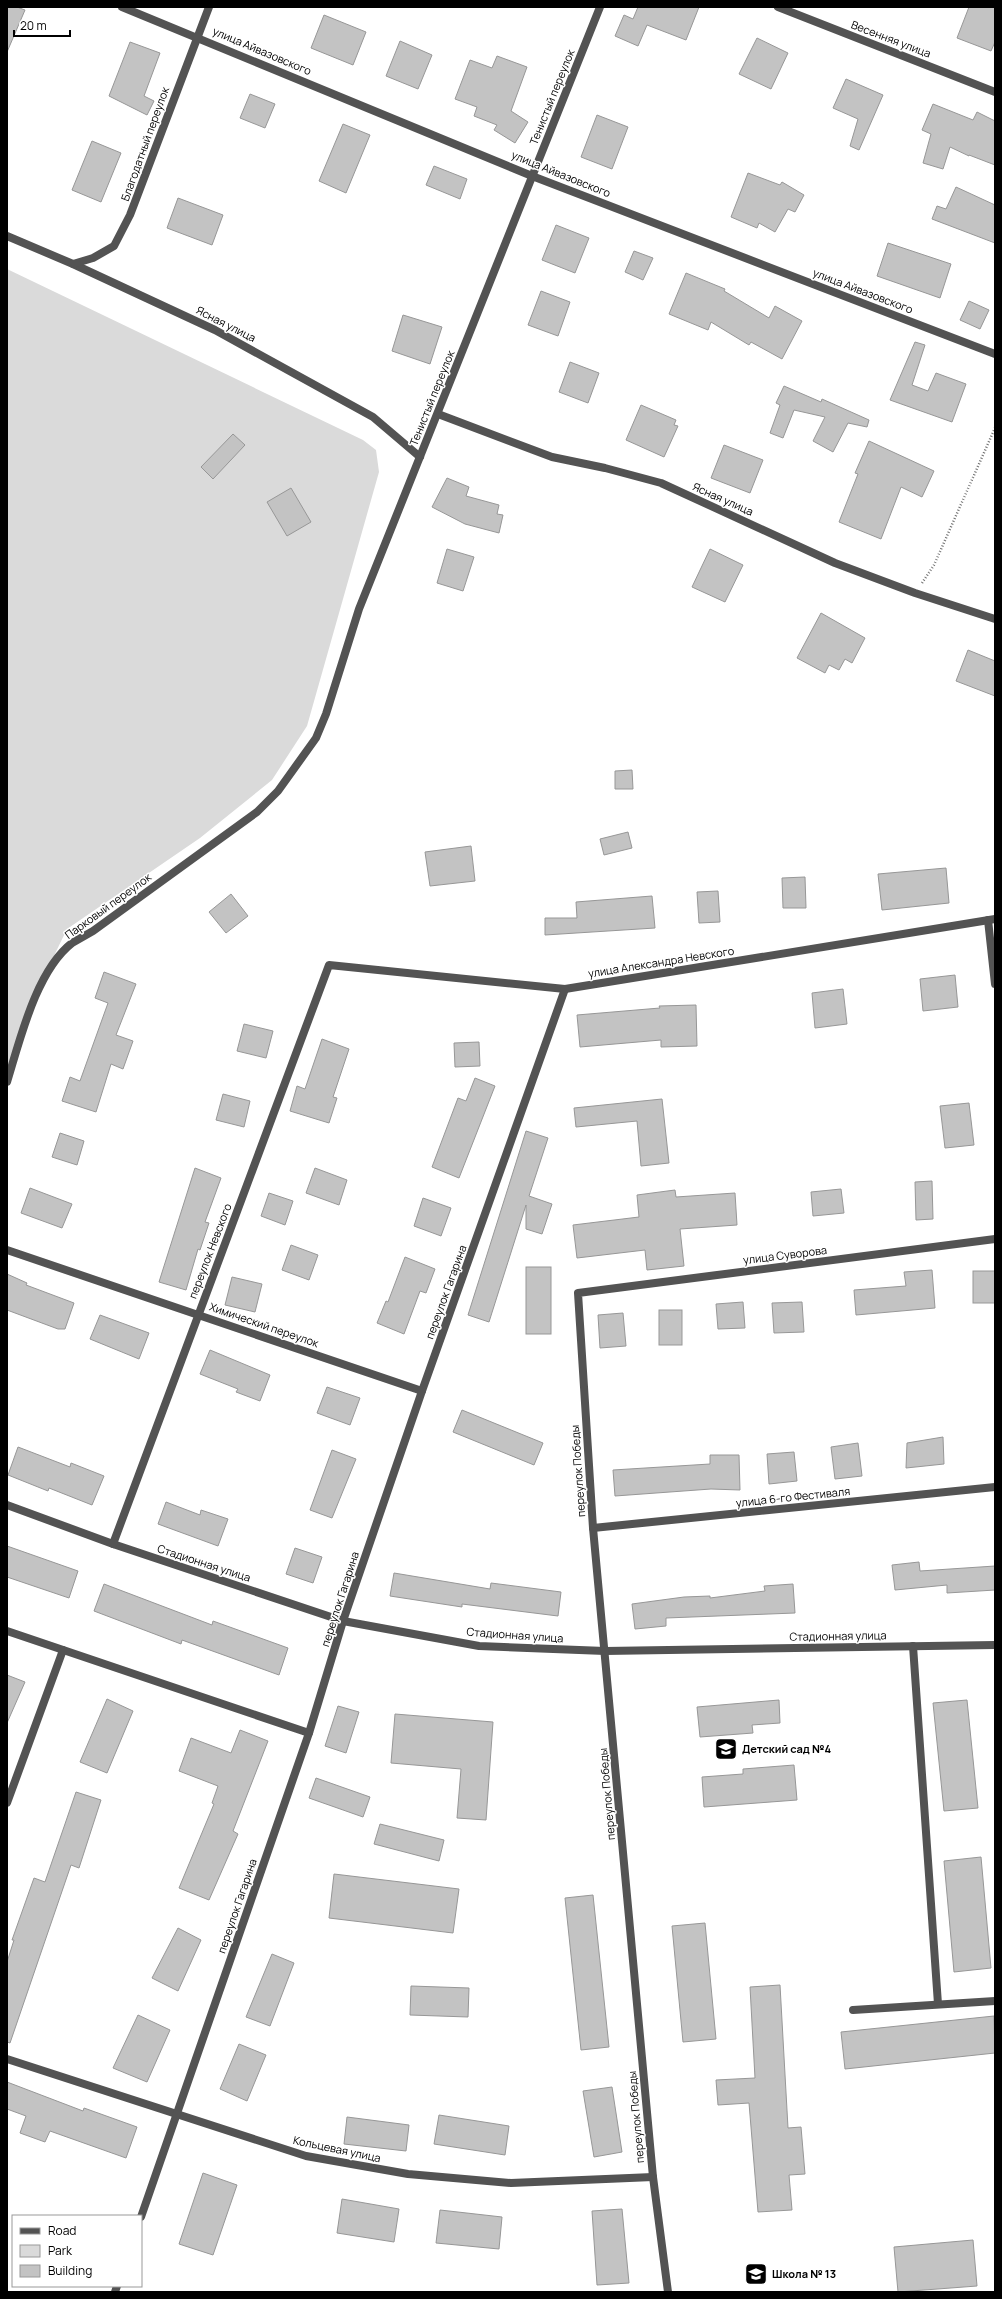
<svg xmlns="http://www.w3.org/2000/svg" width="1002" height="2299" font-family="Manrope,sans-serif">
<rect width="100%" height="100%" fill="#fff"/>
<path fill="#dadada" d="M7,269l356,171 13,10 3,22 -72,254 -35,54 -72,58 -133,91 -34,70 -26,75z"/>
<g fill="#c3c3c3" stroke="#979797">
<path d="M7,7h10l8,3 -18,42z"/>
<path d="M638,7h61l-13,33 -39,-15 -9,21 -23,-10 9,-21 9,4z"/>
<path d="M969,7h26v35l-4,9 -34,-13z"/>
<path d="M324,15l42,17 -13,33 -42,-17z"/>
<path d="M757,38l31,15 -17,36 -32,-15z"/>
<path d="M400,41l32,14 -14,34 -32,-13z"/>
<path d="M130,42l30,11 -16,43 10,5 -7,14 -38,-19z"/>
<path d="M497,56l30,11 -16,44 17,11 -13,21 -21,-13 3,-5 -23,-9 3,-9 -22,-8 15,-39 22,8z"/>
<path d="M846,79l37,16 -24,55 -9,-4 8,-27 -25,-11z"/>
<path d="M250,94l25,10 -10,24 -25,-10z"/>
<path d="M933,104l40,16 4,-8 18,9v44l-26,-10v1l-19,-9 -7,22 -20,-6 8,-29 -9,-4z"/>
<path d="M597,115l31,12 -16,42 -31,-12z"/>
<path d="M343,124l27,11 -24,58 -27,-12z"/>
<path d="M92,141l29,12 -20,49 -29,-12z"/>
<path d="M434,166l33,13 -7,20 -34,-14z"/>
<path d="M748,173l32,12 2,-3 22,13 -9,17 -7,-3 -13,23 -16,-9 -2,5 -26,-11z"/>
<path d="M956,187l39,18v38l-63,-24 5,-13 9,3z"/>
<path d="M178,198l45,17 -11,30 -45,-17z"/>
<path d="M556,225l33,13 -14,35 -33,-13z"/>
<path d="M888,243l63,21 -11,34 -63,-22z"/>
<path d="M634,251l19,7 -10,22 -18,-8z"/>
<path d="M686,273l39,16 -1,2 45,27 6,-12 27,15 -20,38 -31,-17 -2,3 -38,-23 -3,8 -39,-16z"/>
<path d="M541,291l29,11 -12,34 -30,-11z"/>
<path d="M969,301l20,9 -9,19 -20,-9z"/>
<path d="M403,315l39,12 -12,37 -38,-13z"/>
<path d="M915,342l10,3 -13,40 16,6 8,-18 30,11 -14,38 -62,-22z"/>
<path d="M570,362l29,11 -11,30 -29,-11z"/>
<path d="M784,386l37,16 1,-3 47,21 -2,7 -19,-4 -15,29 -20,-11 12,-24 -31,-7 -11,28 -13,-5 10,-28 -4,-2z"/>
<path d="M641,405l35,15 -2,5 4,1 -14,31 -38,-17z"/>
<path d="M233,434l12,11 -32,34 -12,-12z"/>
<path d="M869,441l65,30 -12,26 -21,-10 -20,52 -42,-17 19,-48 -3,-1z"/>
<path d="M724,445l39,15 -13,33 -39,-15z"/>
<path d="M447,478l22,9 -3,9 33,9 -2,9 6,1 -4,18 -34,-9 -33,-17z"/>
<path d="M291,488l20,34 -24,14 -20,-34z"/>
<path d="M447,549l27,8 -11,34 -26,-8z"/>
<path d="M710,549l33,16 -18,37 -33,-15z"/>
<path d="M821,613l44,25 -13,25 -7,-4 -6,11 -10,-5 -4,8 -28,-15z"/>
<path d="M968,650l27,11v35l-39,-15z"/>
<path d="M632,770l1,19h-18v-18z"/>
<path d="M628,832l4,16 -28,7 -4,-16z"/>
<path d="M471,846l4,35 -45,5 -5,-34z"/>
<path d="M946,868l3,35 -67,7 -4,-36z"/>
<path d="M805,877l1,31h-23l-1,-30z"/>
<path d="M718,891l2,31 -21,1 -2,-31z"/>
<path d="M231,894l17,22 -22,17 -17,-21z"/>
<path d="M652,896l3,32 -110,7v-17h32l-1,-16z"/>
<path d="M104,972l32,12 -20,51 17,6 -10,28 -12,-5 -15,48 -34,-11 8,-24 10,4 28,-78 -13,-5z"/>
<path d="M955,975l3,32 -35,4 -3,-32z"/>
<path d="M843,989l4,35 -32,4 -3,-35z"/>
<path d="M696,1005l1,41 -36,1v-7l-81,7 -3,-32 83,-7 -1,-2z"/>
<path d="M244,1024l29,7 -7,27 -29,-7z"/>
<path d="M322,1039l27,10 -16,48 4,1 -8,25 -39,-12 7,-25 8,3z"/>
<path d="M479,1042l1,24 -25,1 -1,-24z"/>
<path d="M475,1078l20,8 -36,92 -27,-11 26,-69 8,3z"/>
<path d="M223,1094l27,7 -6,26 -28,-7z"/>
<path d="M662,1099l7,64 -28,3 -4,-45 -61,6 -2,-19z"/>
<path d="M969,1103l5,42 -29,3 -5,-42z"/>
<path d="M526,1131l22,7 -19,58 23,8 -10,30 -16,-5v-24l-37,117 -21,-7z"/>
<path d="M60,1133l24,8 -7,24 -25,-8z"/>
<path d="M195,1168l26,10 -16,44 4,1 -9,27 -2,-1 -12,41 -27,-8z"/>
<path d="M315,1168l32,12 -8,25 -33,-12z"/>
<path d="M932,1181l1,38 -17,1 -1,-38z"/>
<path d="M30,1188l42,16 -10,24 -41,-15z"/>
<path d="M841,1189l3,24 -31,3 -2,-24z"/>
<path d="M675,1190l1,7 59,-4 2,32 -57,4 4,37 -37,4 -2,-20 -68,8 -4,-33 66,-8 -2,-22z"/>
<path d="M269,1193l24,8 -8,24 -24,-9z"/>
<path d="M423,1198l28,10 -10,28 -27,-10z"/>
<path d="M291,1245l27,10 -9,25 -27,-10z"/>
<path d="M405,1257l30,12 -9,24 -6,-2 -16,43 -27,-11 9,-22 2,1z"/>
<rect x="526" y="1267" width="25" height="67"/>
<path d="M932,1270l3,38 -79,7 -2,-25 52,-4 -2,-14z"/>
<rect x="973" y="1271" width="22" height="32"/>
<path d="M7,1274l20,9 -1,2 48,18 -9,26h-7l-51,-19z"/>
<path d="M232,1277l30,7 -7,28 -30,-7z"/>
<path d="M743,1302l2,26 -27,1 -2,-25z"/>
<path d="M802,1302l2,30 -30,1 -2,-30z"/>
<rect x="659" y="1310" width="23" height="35"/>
<path d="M623,1313l3,33 -26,2 -2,-33z"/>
<path d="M100,1315l49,18 -10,26 -49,-20z"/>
<path d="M210,1350l60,25 -10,26 -24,-9 2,-3 -38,-15z"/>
<path d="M327,1387l33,11 -10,27 -33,-12z"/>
<path d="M462,1410l81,33 -9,22 -81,-33z"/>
<path d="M943,1437l1,27 -38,4 1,-25z"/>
<path d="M858,1443l4,33 -27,3 -4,-32z"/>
<path d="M18,1447l52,20 1,-4 33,13 -12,29 -43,-17 -1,3 -40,-16z"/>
<path d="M332,1450l24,9 -24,59 -22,-8z"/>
<path d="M794,1452l3,29 -28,3 -2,-30z"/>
<path d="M710,1455h29l1,35 -29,-1 -96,7 -2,-26 97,-6z"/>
<path d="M166,1502l34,13 1,-5 27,9 -10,27 -60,-22z"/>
<path d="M7,1546l71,25 -9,27 -62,-21z"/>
<path d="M295,1548l27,9 -9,26 -27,-9z"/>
<path d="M919,1562l1,9 75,-5v24l-48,3v-8l-52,5 -3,-25z"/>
<path d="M394,1573l96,16 1,-6 70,9 -3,24 -96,-12v3l-72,-11z"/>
<path d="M104,1584l108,41 1,-4 75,27 -9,27 -97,-35 -1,4 -87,-33z"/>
<path d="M793,1584l2,29 -129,5v8l-31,3 -3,-25 52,-7 26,-1v2l55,-7 -1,-5z"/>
<path d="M7,1675l18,7 -18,41z"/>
<path d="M107,1699l26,12 -26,62 -27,-11z"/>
<path d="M779,1700l1,23 -28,2 1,8 -53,4 -3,-30z"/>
<path d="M967,1700l11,108 -34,3 -11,-108z"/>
<path d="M338,1706l21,6 -13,41 -21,-7z"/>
<path d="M395,1714l98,8 -7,98 -29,-2 4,-49 -70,-6z"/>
<path d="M240,1730l28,11 -35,90 5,3 -29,66 -30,-12 35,-84 -2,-1 6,-17 -39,-15 12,-33 40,15z"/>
<path d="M794,1765l3,35 -93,7 -2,-30 41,-3v-5z"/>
<path d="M316,1778l54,19 -7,20 -54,-19z"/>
<path d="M76,1792l25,8 -22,68 -8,-3 -61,178 -3,-1v-80l7,-22h-2l22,-62 11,4z"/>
<path d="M380,1824l64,16 -5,21 -65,-17z"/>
<path d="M981,1857l10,111 -37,4 -10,-111z"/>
<path d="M334,1874l125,15 -6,44 -124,-15z"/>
<path d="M593,1895l16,152 -28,3 -16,-152z"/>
<path d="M705,1923l11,116 -33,3 -11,-116z"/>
<path d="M178,1928l23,12 -23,51 -26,-13z"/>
<path d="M272,1954l22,9 -24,63 -24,-9z"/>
<path d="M780,1985l8,143 13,-1 4,47 -16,1 3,35 -34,2 -9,-109 -31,2 -2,-25 39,-2 -5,-91z"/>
<path d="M411,1986l58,2 -1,29 -58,-2z"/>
<path d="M138,2015l32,15 -23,52 -34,-14z"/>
<path d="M994,2016l1,37 -150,16 -4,-37z"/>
<path d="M239,2044l27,11 -19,46 -27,-12z"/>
<path d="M7,2082l76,29 1,-3 53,19 -11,31 -76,-27 -5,11 -25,-9 6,-17 -19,-7z"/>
<path d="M612,2087l10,65 -28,5 -11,-66z"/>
<path d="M439,2115l70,11 -4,29 -71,-11z"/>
<path d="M347,2117l62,8 -3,26 -62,-7z"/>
<path d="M203,2173l34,12 -24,70 -34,-11z"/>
<path d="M342,2199l57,10 -5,33 -57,-9z"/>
<path d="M622,2209l7,74 -32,2 -5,-74z"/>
<path d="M440,2210l62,7 -3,32 -63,-6z"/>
<path d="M973,2240l4,46 -79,6 -4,-45z"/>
</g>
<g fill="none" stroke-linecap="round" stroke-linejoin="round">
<path stroke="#757575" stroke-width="2.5" stroke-dasharray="1 2" stroke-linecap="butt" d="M922,583l12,-18 61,-137"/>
<g stroke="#535353" stroke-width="8">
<path d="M913,1646l25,358"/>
<path d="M853,2010l142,-9"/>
</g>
<g stroke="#535353" stroke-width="8">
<path d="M122,7l410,169 463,178"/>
<path d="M778,7l217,85"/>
<path d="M7,236l66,28 142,66 158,87 47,40"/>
<path d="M73,264l20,-6 21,-12 16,-31 79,-208"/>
<path d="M438,414l114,43 53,11 56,15 174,80 80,30 80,26"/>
<path d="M988,920l7,64"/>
<path d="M7,1082c13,-42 29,-111 65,-139 7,-4 14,-8 21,-12l164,-119 21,-21 38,-53 10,-24 33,-105 241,-602"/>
<path d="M7,1250l415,141"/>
<path d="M7,1505l106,39 230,77 136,25 126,5 390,-6"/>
<path d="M593,1528l402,-41"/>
<path d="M113,1544l216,-579 236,24 430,-70"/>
<path d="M7,1631l302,102"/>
<path d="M7,1803l56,-153"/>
<path d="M7,2059l299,97 102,18 103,9 142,-6"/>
<path d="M141,2217l168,-484 34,-112 79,-230 143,-402"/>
<path d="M115,2292l2,-6"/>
<path d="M668,2292l-15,-115 -60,-649 -15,-235 417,-54"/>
</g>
</g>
<defs>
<g id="school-square" transform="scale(1.15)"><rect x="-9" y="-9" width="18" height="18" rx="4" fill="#000" stroke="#fff"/><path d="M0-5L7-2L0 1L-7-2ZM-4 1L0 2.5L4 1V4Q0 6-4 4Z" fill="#fff"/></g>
</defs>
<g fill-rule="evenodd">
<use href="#school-square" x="726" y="1749"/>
<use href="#school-square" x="756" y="2274"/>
</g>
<g text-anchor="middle" stroke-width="3" stroke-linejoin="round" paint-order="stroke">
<g font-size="11" fill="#000" stroke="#fff">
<text transform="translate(891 39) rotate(21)" y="4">Весенняя улица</text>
<text transform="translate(262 51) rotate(23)" y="4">улица Айвазовского</text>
<text transform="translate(552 97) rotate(-68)" y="4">Тенистый переулок</text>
<text transform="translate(145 144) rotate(-70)" y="4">Благодатный переулок</text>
<text transform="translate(561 174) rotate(22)" y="4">улица Айвазовского</text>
<text transform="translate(863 291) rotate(21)" y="4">улица Айвазовского</text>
<text transform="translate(226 324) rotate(27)" y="4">Ясная улица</text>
<text transform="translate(432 398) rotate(-68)" y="4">Тенистый переулок</text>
<text transform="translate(723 499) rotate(24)" y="4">Ясная улица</text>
<text transform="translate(108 906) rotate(-36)" y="4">Парковый переулок</text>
<text transform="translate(661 962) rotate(-9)" y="4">улица Александра Невского</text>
<text transform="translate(210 1251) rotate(-69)" y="4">переулок Невского</text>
<text transform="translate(785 1255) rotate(-7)" y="4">улица Суворова</text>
<text transform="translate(446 1292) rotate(-70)" y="4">переулок Гагарина</text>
<text transform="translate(264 1325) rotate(19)" y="4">Химический переулок</text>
<text transform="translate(578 1471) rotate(-94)" y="4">переулок Победы</text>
<text transform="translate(793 1497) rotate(-6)" y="4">улица 6-го Фестиваля</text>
<text transform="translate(204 1563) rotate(18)" y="4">Стадионная улица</text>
<text transform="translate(340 1599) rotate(-72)" y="4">переулок Гагарина</text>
<text transform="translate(515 1635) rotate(4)" y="4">Стадионная улица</text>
<text transform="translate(838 1636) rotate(-1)" y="4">Стадионная улица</text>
<text transform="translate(607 1794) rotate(-95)" y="4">переулок Победы</text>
<text transform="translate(237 1906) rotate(-71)" y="4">переулок Гагарина</text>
<text transform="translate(636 2117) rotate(-95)" y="4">переулок Победы</text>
<text transform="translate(337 2149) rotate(12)" y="4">Кольцевая улица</text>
</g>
<g font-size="11" font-weight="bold" fill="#000" stroke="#fff" text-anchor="start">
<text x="742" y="1753">Детский сад №4</text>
<text x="772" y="2278">Школа № 13</text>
</g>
</g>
<rect width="1002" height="2299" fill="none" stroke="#000000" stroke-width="16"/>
<rect x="12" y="2215" width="130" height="72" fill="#ffffff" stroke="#999999"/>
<rect x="20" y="2228" width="20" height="6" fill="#535353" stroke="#999999"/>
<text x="48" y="2235" font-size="12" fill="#000000">Road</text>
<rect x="20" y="2245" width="20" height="12" fill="#dadada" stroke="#999999"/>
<text x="48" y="2255" font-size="12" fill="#000000">Park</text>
<rect x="20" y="2265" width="20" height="12" fill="#c3c3c3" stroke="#999999"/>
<text x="48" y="2275" font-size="12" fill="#000000">Building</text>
<path d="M14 30v6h56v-6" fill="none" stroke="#000000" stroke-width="2"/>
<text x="20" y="30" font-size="12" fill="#000000" stroke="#ffffff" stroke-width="3" paint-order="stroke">20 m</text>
</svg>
